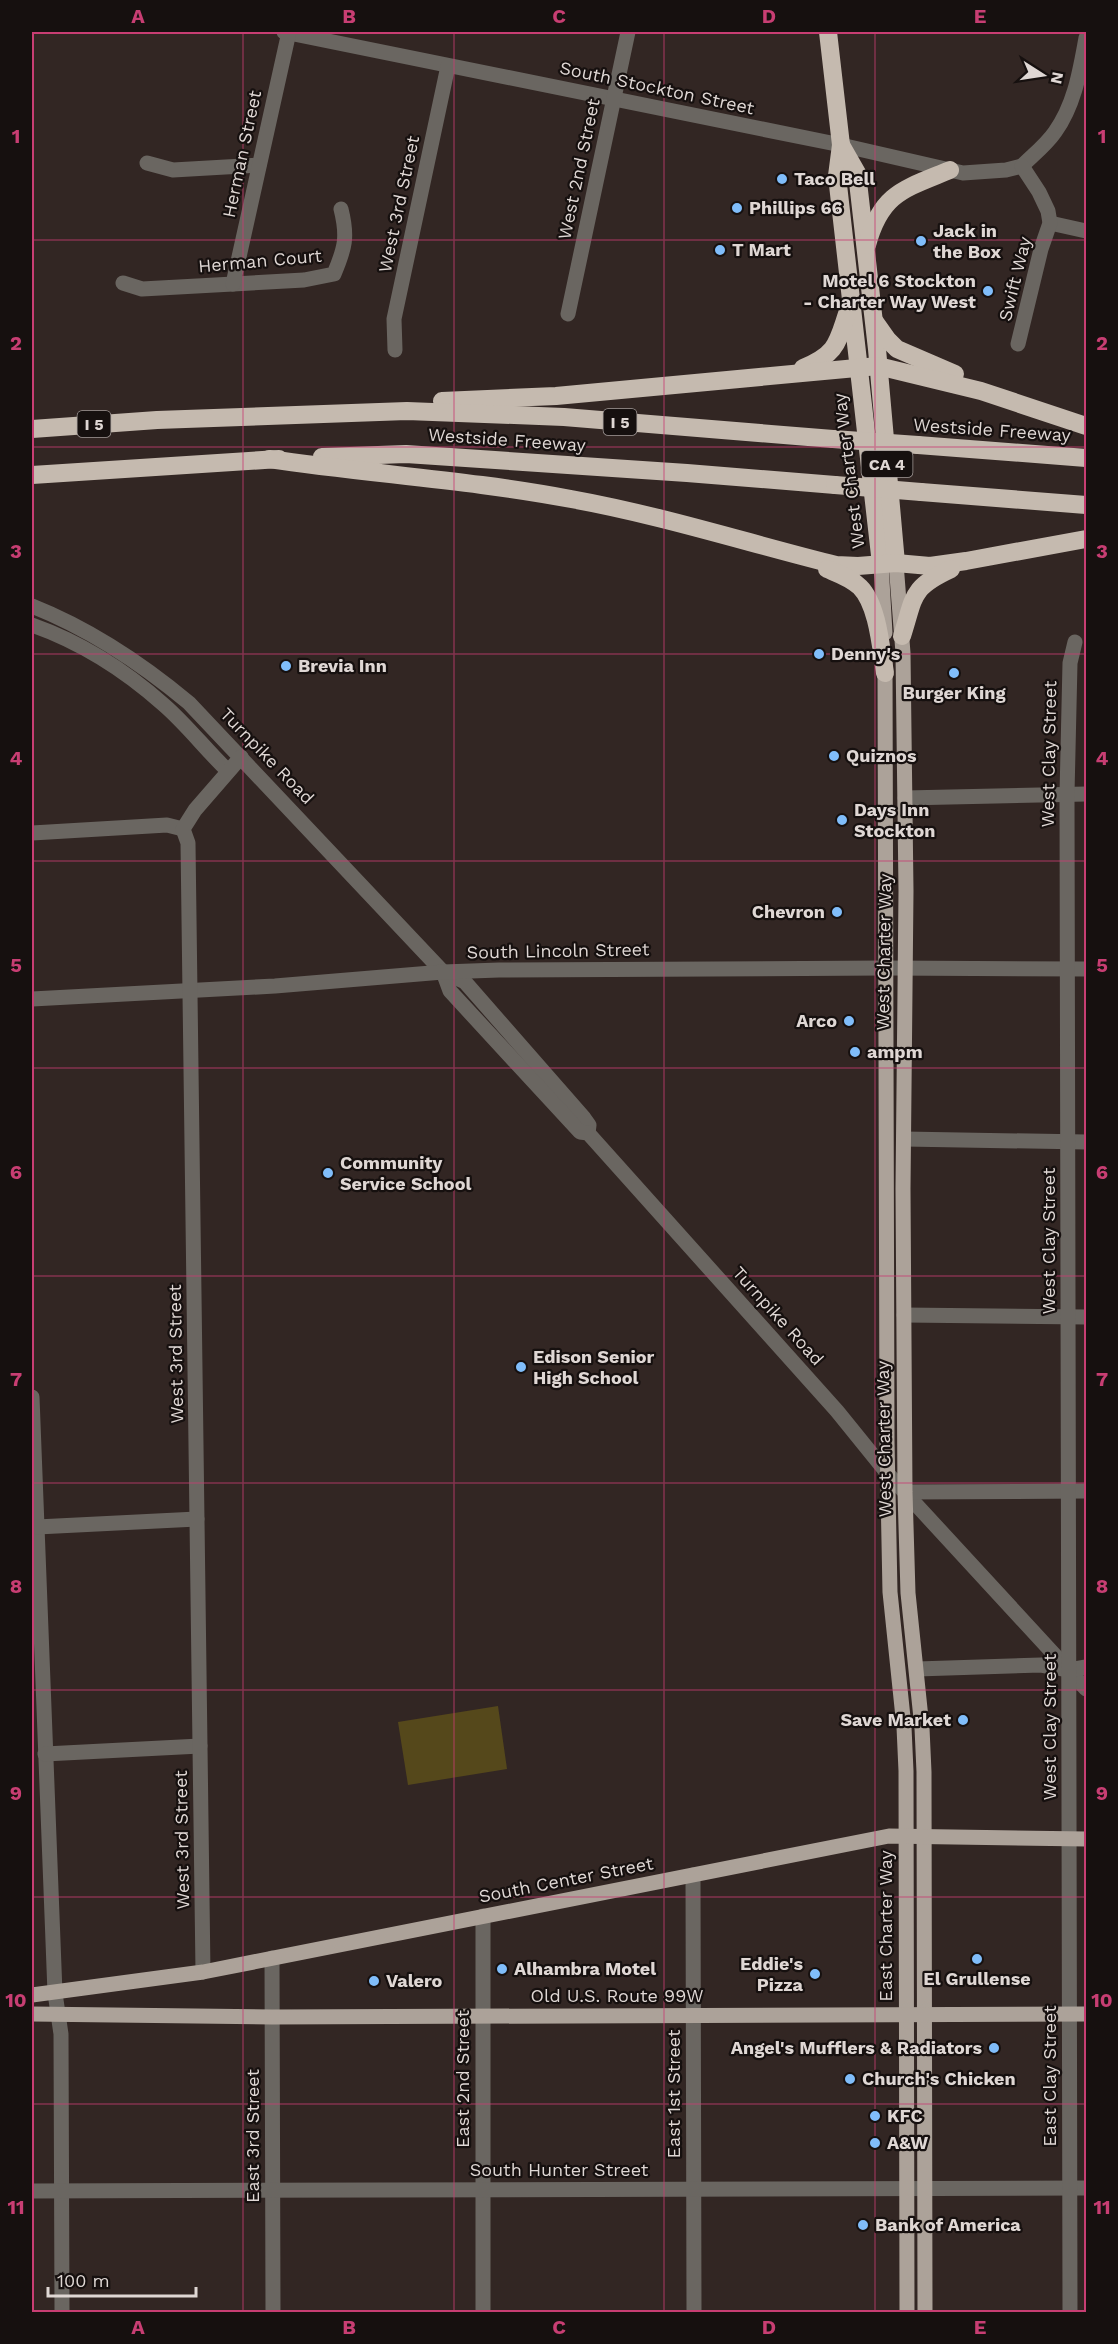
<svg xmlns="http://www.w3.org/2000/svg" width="1118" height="2344" font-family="'Work Sans',sans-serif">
<rect width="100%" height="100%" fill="#322623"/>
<path fill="#55481b" d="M498,1706l9,63 -99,16 -10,-63z"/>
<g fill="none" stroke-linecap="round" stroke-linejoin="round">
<g stroke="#6a6661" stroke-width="15">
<path d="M284,32l557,113 122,28 43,-3 16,-4"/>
<path d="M147,163l26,7 86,-5"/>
<path d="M1022,166c11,-11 24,-21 33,-34 20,-28 25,-62 31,-94"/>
<path d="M1050,223l36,8"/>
<path d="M123,283l19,6 162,-9 30,-6c11,-26 14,-37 7,-65"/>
<path d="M233,284l56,-252"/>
<path d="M568,314l60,-282"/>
<path d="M1018,344l23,-95 9,-26 -2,-12 -9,-19 -17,-26"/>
<path d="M395,350l-1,-31 54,-253"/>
<path d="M32,606c58,23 109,57 157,97l254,269 22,10 119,136 5,7 -1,8"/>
<path d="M32,625c48,17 94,46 132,80 23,20 42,45 64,66"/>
<path d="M905,798l181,-4"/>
<path d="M32,833l135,-8 16,4"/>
<path d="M443,972l7,19 130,141 8,1 249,278 51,63 198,215"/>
<path d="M32,999l243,-13 168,-14 56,-2 387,-2 200,1"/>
<path d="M904,1139l182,3"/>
<path d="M904,1315l182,2"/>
<path d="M32,1397l23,596 6,41 1,278"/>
<path d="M905,1492l181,-1"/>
<path d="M37,1527l160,-8"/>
<path d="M917,1669l124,-4 28,5 17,-3"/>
<path d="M45,1754l155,-8"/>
<path d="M693,1875l1,437"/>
<path d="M483,1916v396"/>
<path d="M272,1958l1,354"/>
<path d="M203,1972l-15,-1129 -5,-14 12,-19 46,-53"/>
<path d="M32,2191l1054,-3"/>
<path d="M1070,2312l-3,-1518 3,-131 5,-21"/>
</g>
<g stroke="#aca299" stroke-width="15">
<path d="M896,563l7,90 3,238 -3,298 2,303 3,101 14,135 2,44 1,540"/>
<path d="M881,564l4,69"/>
<path d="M885,663l2,778 3,151 14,135 2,44 1,541"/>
<path d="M32,1995l171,-23 686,-136 197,3"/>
<path d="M32,2014l240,3 814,-3"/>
</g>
<g stroke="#c5baaf" stroke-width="18">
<path d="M828,32l13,113 -4,31 44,388"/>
<path d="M841,145l16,28 20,176 19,214"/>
<path d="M867,245c14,-52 37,-56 83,-75"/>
<path d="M875,322l12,17 10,10 58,25"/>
<path d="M803,368c36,-15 34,-26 46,-60"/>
<path d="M442,401l114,-5 322,-30 103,25 105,35"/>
<path d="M32,429l125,-9 250,-9 157,6 269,22"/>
<path d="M918,445l168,13"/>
<path d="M322,457l84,-3 281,19 148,12"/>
<path d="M269,459c101,15 202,21 302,40 89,16 177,44 265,66l22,1 38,-3 34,3 36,-5 120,-22"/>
<path d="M32,475l247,-16"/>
<path d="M921,492l165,13"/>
<path d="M827,569c12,5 24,9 33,18 18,18 21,62 25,86"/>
<path d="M902,636c13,-40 8,-48 49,-67"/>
</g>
<g stroke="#c5baaf" stroke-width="18">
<path d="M833,439l85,6"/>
<path d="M835,485l86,7"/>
</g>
</g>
<path fill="none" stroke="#c83e73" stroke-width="1.5" stroke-opacity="0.55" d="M243,32v2280M454,32v2280M664,32v2280M875,32v2280M32,240h1054M32,447h1054M32,654h1054M32,861h1054M32,1068h1054M32,1276h1054M32,1483h1054M32,1690h1054M32,1897h1054M32,2104h1054"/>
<g fill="#80bdfa" stroke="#16100f" stroke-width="2">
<circle cx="782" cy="179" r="6"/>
<circle cx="737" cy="208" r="6"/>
<circle cx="921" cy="241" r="6"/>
<circle cx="720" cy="250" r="6"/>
<circle cx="988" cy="291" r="6"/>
<circle cx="819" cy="654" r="6"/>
<circle cx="286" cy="666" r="6"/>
<circle cx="954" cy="673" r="6"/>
<circle cx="834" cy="756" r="6"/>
<circle cx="842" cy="820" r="6"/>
<circle cx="837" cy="912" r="6"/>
<circle cx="849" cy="1021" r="6"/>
<circle cx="855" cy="1052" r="6"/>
<circle cx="328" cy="1173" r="6"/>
<circle cx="521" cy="1367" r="6"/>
<circle cx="963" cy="1720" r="6"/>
<circle cx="977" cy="1959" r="6"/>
<circle cx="502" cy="1969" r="6"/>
<circle cx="815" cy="1974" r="6"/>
<circle cx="374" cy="1981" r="6"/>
<circle cx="994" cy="2048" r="6"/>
<circle cx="850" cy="2079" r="6"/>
<circle cx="875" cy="2116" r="6"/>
<circle cx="875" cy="2143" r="6"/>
<circle cx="863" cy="2225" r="6"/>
</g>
<g text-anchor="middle" stroke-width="4.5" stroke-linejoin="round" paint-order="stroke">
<g fill="#16100f" stroke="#a39b99" stroke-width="1.5">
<rect x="603.5" y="409" width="33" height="26" rx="4.5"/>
<rect x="77.5" y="411" width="33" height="26" rx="4.5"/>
<rect x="861.5" y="451" width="51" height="26" rx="4.5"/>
</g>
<g font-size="16" font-weight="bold" fill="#dfd7d4">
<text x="620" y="428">I 5</text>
<text x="94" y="430">I 5</text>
<text x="887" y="470">CA 4</text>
</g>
<g font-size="18" fill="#dfd7d4" stroke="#16100f">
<text transform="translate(657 88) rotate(12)" y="6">South Stockton Street</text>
<text transform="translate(242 154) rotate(-78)" y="6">Herman Street</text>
<text transform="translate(579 169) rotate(-78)" y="6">West 2nd Street</text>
<text transform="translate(399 204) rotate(-78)" y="6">West 3rd Street</text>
<text transform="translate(260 261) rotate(-5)" y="6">Herman Court</text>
<text transform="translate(1015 279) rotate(-76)" y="6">Swift Way</text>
<text transform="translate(992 430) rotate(4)" y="6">Westside Freeway</text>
<text transform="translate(507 440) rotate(4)" y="6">Westside Freeway</text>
<text transform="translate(849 471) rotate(-97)" y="6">West Charter Way</text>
<text transform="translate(1049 754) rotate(-89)" y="6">West Clay Street</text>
<text transform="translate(267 756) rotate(46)" y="6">Turnpike Road</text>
<text transform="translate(558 951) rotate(-1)" y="6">South Lincoln Street</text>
<text transform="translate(884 952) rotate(-89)" y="6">West Charter Way</text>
<text transform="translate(1049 1241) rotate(-90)" y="6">West Clay Street</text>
<text transform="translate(778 1316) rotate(48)" y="6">Turnpike Road</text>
<text transform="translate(176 1354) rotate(-91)" y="6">West 3rd Street</text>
<text transform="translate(884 1439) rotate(-91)" y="6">West Charter Way</text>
<text transform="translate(1050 1727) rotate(-90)" y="6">West Clay Street</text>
<text transform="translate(182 1840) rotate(-91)" y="6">West 3rd Street</text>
<text transform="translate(566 1880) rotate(-11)" y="6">South Center Street</text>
<text transform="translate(886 1926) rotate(-90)" y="6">East Charter Way</text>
<text x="617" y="2002">Old U.S. Route 99W</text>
<text transform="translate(1050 2076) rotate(-90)" y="6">East Clay Street</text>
<text transform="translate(463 2079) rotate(-90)" y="6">East 2nd Street</text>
<text transform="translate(674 2094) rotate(-90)" y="6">East 1st Street</text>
<text transform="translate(253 2136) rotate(-90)" y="6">East 3rd Street</text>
<text x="559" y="2176">South Hunter Street</text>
</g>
<g font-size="18" font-weight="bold" fill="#dfd7d4" stroke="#16100f" text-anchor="start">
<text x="794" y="185">Taco Bell</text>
<text x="749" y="214">Phillips 66</text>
<text x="933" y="237">Jack in<tspan x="933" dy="21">the Box</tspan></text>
<text x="732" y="256">T Mart</text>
<text x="976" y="287" text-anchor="end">Motel 6 Stockton<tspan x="976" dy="21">- Charter Way West</tspan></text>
<text x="831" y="660">Denny's</text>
<text x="298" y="672">Brevia Inn</text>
<text x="954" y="699" text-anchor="middle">Burger King</text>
<text x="846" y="762">Quiznos</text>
<text x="854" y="816">Days Inn<tspan x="854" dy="21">Stockton</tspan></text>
<text x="825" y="918" text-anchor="end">Chevron</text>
<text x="837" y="1027" text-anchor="end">Arco</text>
<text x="867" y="1058">ampm</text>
<text x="340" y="1169">Community<tspan x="340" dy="21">Service School</tspan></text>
<text x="533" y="1363">Edison Senior<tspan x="533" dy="21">High School</tspan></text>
<text x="951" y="1726" text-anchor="end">Save Market</text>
<text x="803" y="1970" text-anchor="end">Eddie's<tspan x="803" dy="21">Pizza</tspan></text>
<text x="514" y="1975">Alhambra Motel</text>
<text x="977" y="1985" text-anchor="middle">El Grullense</text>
<text x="386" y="1987">Valero</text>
<text x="982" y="2054" text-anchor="end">Angel's Mufflers &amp; Radiators</text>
<text x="862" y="2085">Church's Chicken</text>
<text x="887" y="2122">KFC</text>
<text x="887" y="2149">A&amp;W</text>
<text x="875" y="2231">Bank of America</text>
</g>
</g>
<rect width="1118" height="2344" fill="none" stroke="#16100f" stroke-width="66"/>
<g transform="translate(1043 75) rotate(102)" stroke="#16100f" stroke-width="4.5" paint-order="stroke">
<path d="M0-4.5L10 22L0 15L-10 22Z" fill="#dfd7d4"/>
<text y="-9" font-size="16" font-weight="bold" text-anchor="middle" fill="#dfd7d4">N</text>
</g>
<path d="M48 2287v9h148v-9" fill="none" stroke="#dfd7d4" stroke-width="3"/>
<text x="57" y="2287" font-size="18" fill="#dfd7d4" stroke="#16100f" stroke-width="4.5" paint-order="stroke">100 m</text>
<rect x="33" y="33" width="1052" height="2278" fill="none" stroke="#c83e73" stroke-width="2"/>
<g font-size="20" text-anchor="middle" font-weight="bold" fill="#c83e73">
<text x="138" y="23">A</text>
<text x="349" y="23">B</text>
<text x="559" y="23">C</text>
<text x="769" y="23">D</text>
<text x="980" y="23">E</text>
<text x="16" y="143">1</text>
<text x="1102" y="143">1</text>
<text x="16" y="350">2</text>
<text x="1102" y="350">2</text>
<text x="16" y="558">3</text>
<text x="1102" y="558">3</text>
<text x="16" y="765">4</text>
<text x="1102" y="765">4</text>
<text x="16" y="972">5</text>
<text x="1102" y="972">5</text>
<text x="16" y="1179">6</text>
<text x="1102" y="1179">6</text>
<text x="16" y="1386">7</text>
<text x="1102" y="1386">7</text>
<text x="16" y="1593">8</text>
<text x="1102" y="1593">8</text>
<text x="16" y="1800">9</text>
<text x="1102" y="1800">9</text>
<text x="16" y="2007">10</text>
<text x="1102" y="2007">10</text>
<text x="16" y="2214">11</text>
<text x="1102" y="2214">11</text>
<text x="138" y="2334">A</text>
<text x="349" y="2334">B</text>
<text x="559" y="2334">C</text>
<text x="769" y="2334">D</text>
<text x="980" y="2334">E</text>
</g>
</svg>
